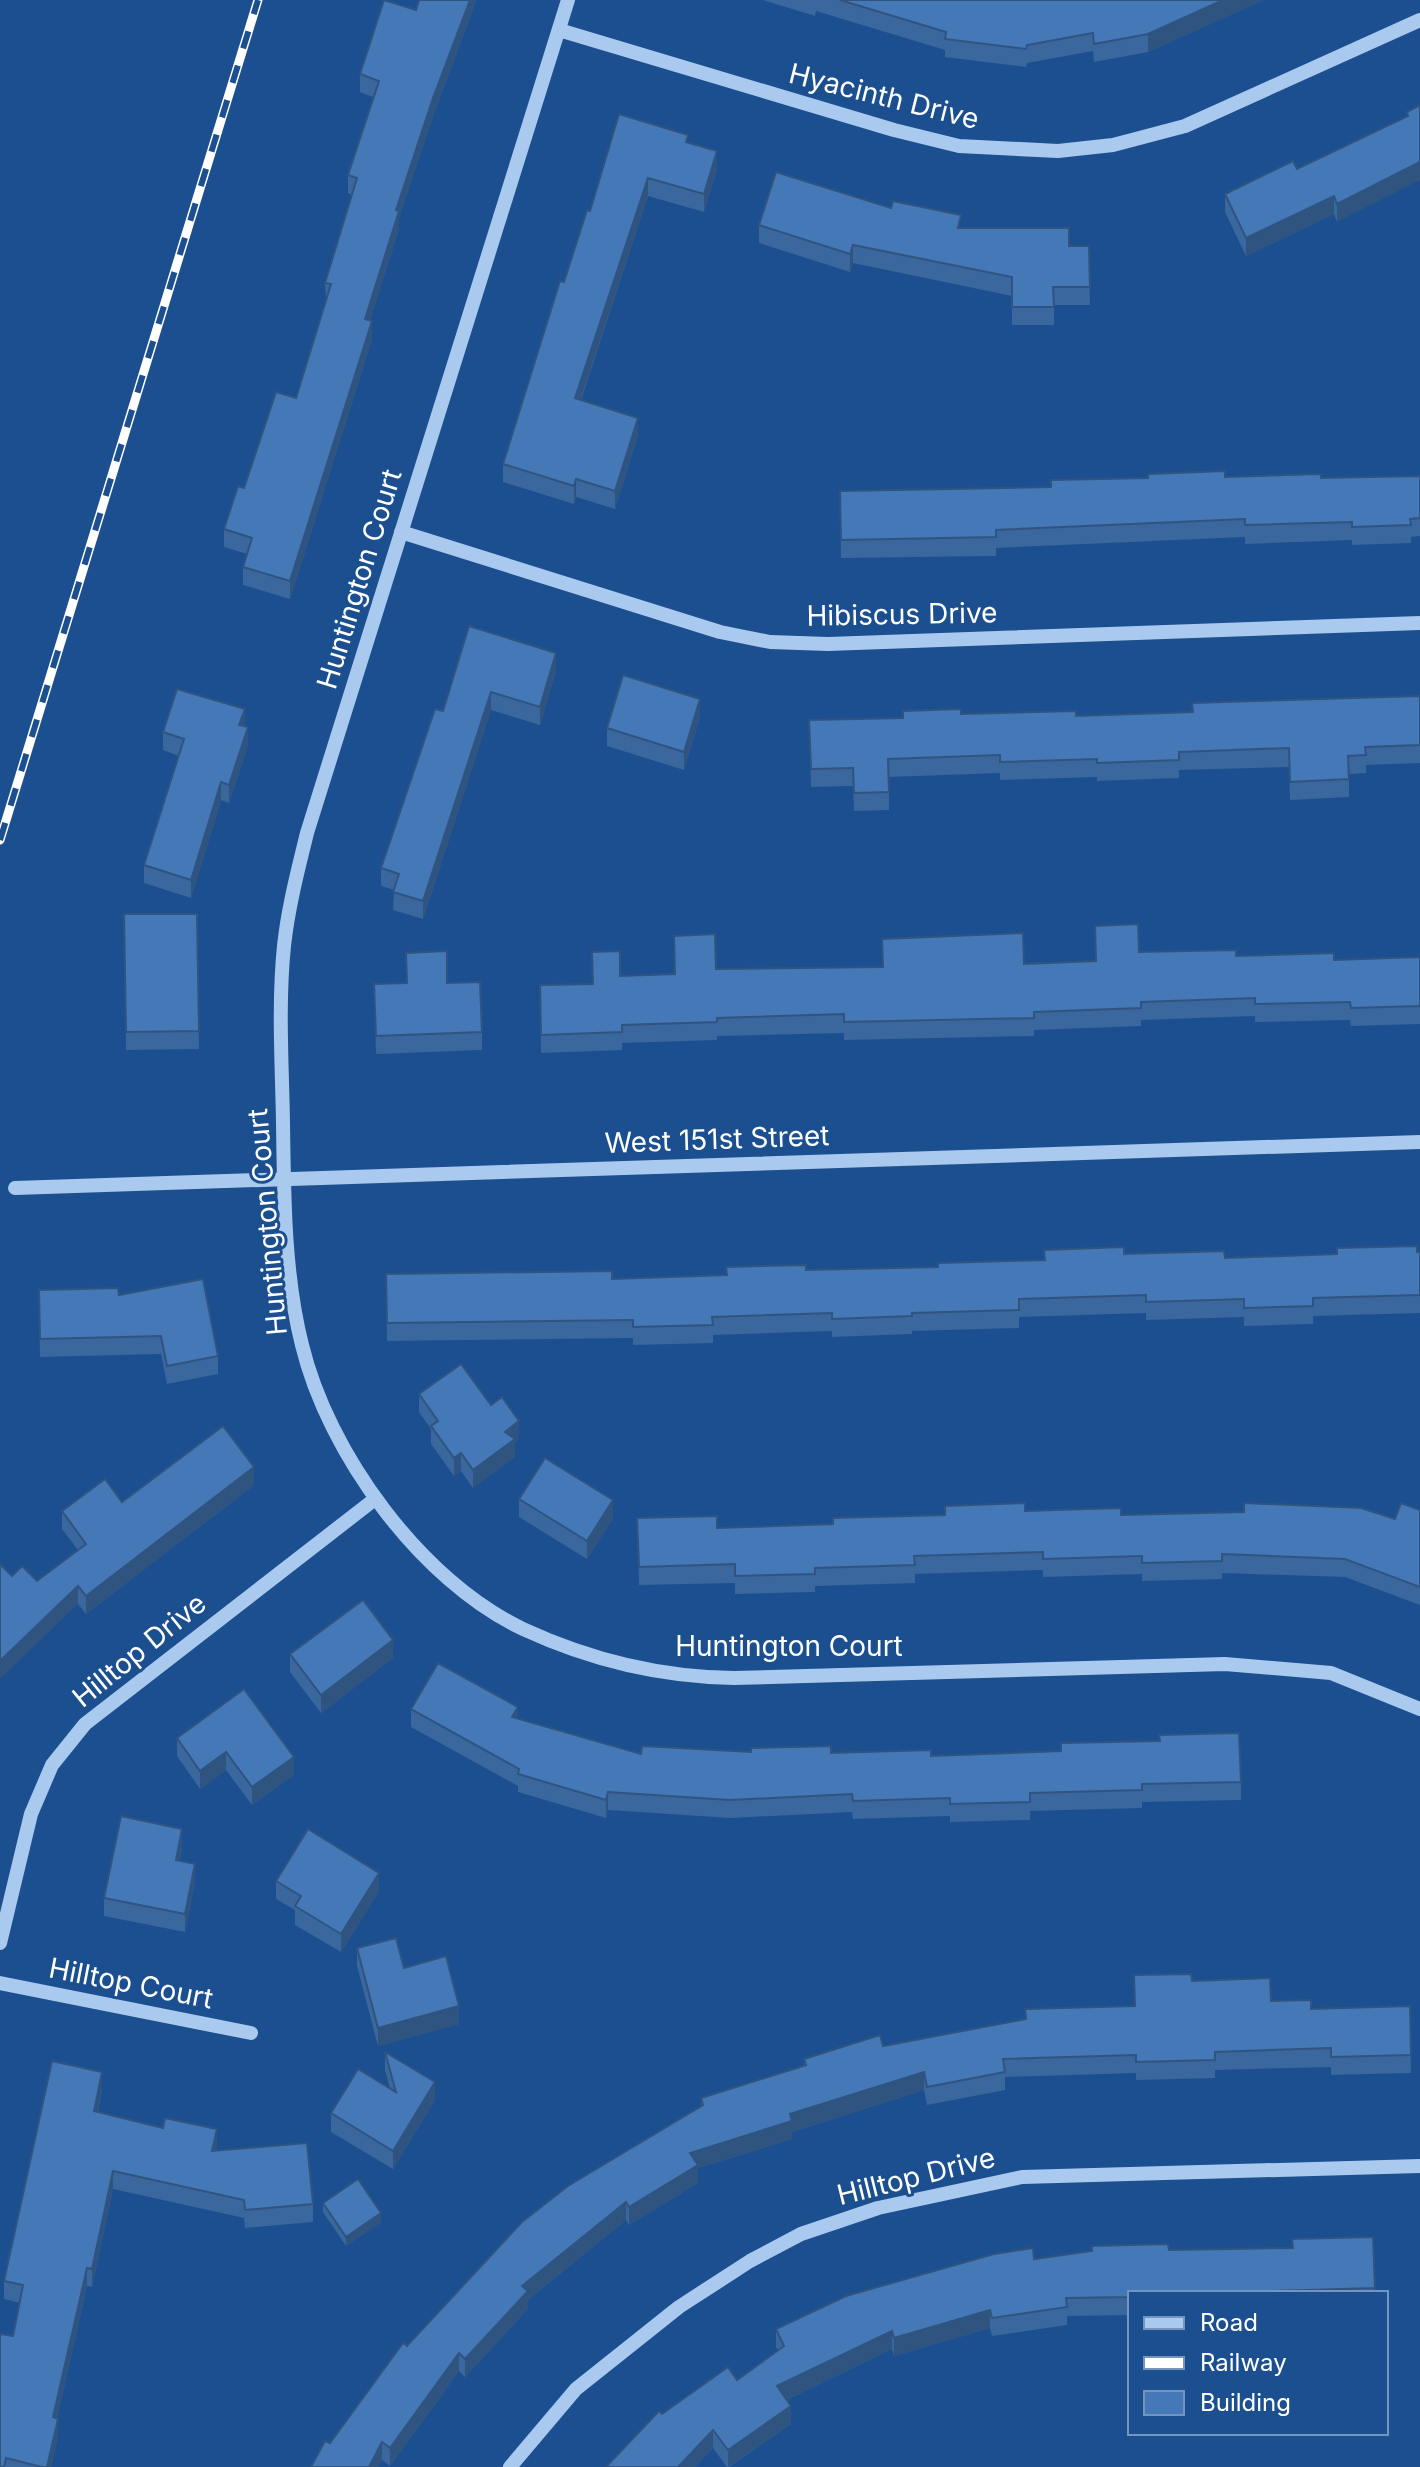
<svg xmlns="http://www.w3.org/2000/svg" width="1420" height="2467" font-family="Inter,sans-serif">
<rect width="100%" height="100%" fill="#1b4f8f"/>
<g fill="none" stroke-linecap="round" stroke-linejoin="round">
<g stroke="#a9c9ee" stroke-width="14">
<path d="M568,0l-261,833c-9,37 -19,75 -23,113 -6,58 -2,118 -1,176 1,73 1,152 19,223 26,108 119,236 221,284 67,31 138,48 211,49l491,-14 106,9 89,36"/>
<path d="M559,30l335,100 65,16 99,5 55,-6 72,-19 235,-106"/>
<path d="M401,532l319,100 50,10 58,2 592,-21"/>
<path d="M15,1188l1405,-46"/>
<path d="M0,1943l31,-129 21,-49 33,-41 290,-225"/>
<path d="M0,1983l251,50"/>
<path d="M510,2467l66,-78 103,-82 71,-46 51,-27 77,-26 144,-31 398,-11"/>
</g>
<g stroke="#fff" stroke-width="9">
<path id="rail" d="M0,840l258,-840"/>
</g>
<use href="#rail" stroke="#1b4f8f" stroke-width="6" stroke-dasharray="18" stroke-linecap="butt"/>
</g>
<g fill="#3a679d">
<path d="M419,0h57l-9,26 -34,90 -34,102v11l-29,91 2,19 -82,260 -47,-14v-18l4,-13 -23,-7v-18l20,-41 52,-90 30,-97 -1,-18 27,-88 -4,-2v-18l25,-78 -13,-5v-18l56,-64z"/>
<path d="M763,0h500l-115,52 -54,10 -1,-11 -66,12 -1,4 -81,-10v-7l-129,-39 -1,5z"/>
<path d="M1420,105l-83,117 -3,-8 -88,42 -21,-44v-18l72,-25 110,-52v-5z"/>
<path d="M688,143l29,26 -13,43 -56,-16 -67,204 57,36 -23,73 -39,-12 -2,7 -71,-22v-18l87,-253z"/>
<path d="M891,208l70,20 108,18h20l1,59h-36v20h-42v-29l-159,-33 -3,9 -91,-29v-18z"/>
<path d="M1420,476v60l-9,1v6l-59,2v-5l-107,4v-7l-249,11v8l-155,2 -1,-67 211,-4 174,-10 96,1z"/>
<path d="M469,626l87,45 -16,54 -49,-15 -68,209 -30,-9 1,-20 -13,-4v-18l62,-157z"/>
<path d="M1420,696v67l-54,2v8l-17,1v23l-59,3 -1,-33 -110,3v8l-82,3v-4l-97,3v-7l-111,4v33l-35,1 -1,-25 -42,1 -2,-67 94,-2 58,-4 115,2 116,-4z"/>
<path d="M700,717l-16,53 -77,-24v-18z"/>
<path d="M245,727l3,18 -19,58 -8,-3 -30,98 -47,-15v-18l35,-109 -16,-6v-18z"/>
<path d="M124,914h73l2,135 -73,1z"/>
<path d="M1095,926l44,26 195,8 86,-3v67l-69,2 -1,-6 -95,2v-6l-114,4v6l-107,4v6l-190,4v-7l-127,3v4l-95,3v7l-81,3 -1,-68 53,-1 27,-8 54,-2 42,-5 166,-2 213,-6z"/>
<path d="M447,983l35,49v18l-106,4 -2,-70z"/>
<path d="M1420,1252v61l-107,3v8l-69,2v-9l-98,3v-7l-127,4v11l-107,3v3l-80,3v-6l-119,4v8l-80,2v-7l-246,3 -1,-67 226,5 114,-4 80,-5 132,-3 106,-7 80,-6 101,4z"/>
<path d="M39,1290l80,5 99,61v18l-51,10 -6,-30 -121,3z"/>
<path d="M419,1394l72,11 28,34 -4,3v15l-42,31 -12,-17 -7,5 -23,-32v-15l-12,-17z"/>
<path d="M254,1485l-168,129 -8,-10 -66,-28 25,5 41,-31 -16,-21v-18l60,-9z"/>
<path d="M519,1499l94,19 -26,41 -68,-42z"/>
<path d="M1420,1510v95l-75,-28 -123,-4v6l-80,2v-7l-99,3v-7l-128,4v9l-100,3v6l-80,2v-11l-96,2 -2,-67 80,10 116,-4 112,-9 80,-4 96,4 274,4z"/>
<path d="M290,1654l103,4 -72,55 -31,-41z"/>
<path d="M244,1689l50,86 -42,30 -26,-35 -26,19 -23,-33v-18z"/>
<path d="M411,1709l107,10 123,35 190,-1 100,3 310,26v18l-99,2v6l-112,3v9l-80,2v-6l-97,3 -1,-7 -122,6 -122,-8 -2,8 -88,-26v-6l-107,-59z"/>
<path d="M182,1847l-2,13 15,22 -10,50 -81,-16v-18z"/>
<path d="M276,1881l103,10 -38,61 -46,-27v-15l-19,-11z"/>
<path d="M357,1948l47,20 55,56 -81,22 -21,-80z"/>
<path d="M1192,1981l79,20 40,8 99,-3 1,67 -80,2v-8l-116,3v8l-79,2v-7l-131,4v13l-78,15 -3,-15 -132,42v7l-94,29v15l-69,42 -3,-5 -98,80v9l-63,68 -6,-6 -69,95 -8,-6 -4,7h-67l96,-121 294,-240v-8l103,-32v-7l330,-53z"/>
<path d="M385,2052l50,48 -42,69 -62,-37v-19l59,-25 -5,-18z"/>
<path d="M102,2090l-4,22 119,35 -1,4 97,53v18l-68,6 -1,-10 -131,-29 -21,98 -5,-1 -30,132 1,19 -7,30h-51l13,-131 7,-33 -16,-4v-18z"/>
<path d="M323,2203l58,19 -35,24 -23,-34z"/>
<path d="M1373,2237l2,56h-245v22l-63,1v9l-75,11 -2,-8 -96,28 -2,-7 -106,51 5,24 -62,43h-2l-14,-19 -18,19h-89l56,-53 75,-34 41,-30 -2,-3v-18l258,-70 135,-9 124,-2z"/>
</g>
<g fill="#305480">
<path d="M470,0h6l-9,26 -34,90 -34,102v11l-34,108v-18l31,-109 37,-112z"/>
<path d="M1223,0h40l-115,52v-18z"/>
<path d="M717,151v18l-13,43v-18z"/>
<path d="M1420,162v18l-83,42v-18z"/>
<path d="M648,178v18l-73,220v-18z"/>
<path d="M1334,196v18l-88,42v-18z"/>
<path d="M853,245v18l-3,9v-18z"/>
<path d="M372,321v18l-82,260v-18z"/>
<path d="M638,418v18l-23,73v-18z"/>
<path d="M576,479v18l-2,7v-18z"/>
<path d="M556,653v18l-16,54v-18z"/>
<path d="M491,692v18l-68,209v-18z"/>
<path d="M700,699v18l-16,53v-18z"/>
<path d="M245,709v18l-6,-2z"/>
<path d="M248,727v18l-19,58v-18z"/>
<path d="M221,782v18l-30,98v-18z"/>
<path d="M519,1421v18l-4,3v15l-42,31v-18l32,-38z"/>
<path d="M461,1453v18l-7,5v-18z"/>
<path d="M254,1467v18l-168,129v-18z"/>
<path d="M613,1500v18l-26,41v-18z"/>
<path d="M78,1586v18l-78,75v-18z"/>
<path d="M393,1640v18l-72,55v-18z"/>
<path d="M518,1707v18l-6,-8z"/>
<path d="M226,1752v18l-26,19v-18z"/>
<path d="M294,1757v18l-42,30v-18z"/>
<path d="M608,1792v18l-2,8v-18z"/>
<path d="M182,1829v18l-6,31v-18z"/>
<path d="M195,1864v18l-10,50v-18z"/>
<path d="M379,1873v18l-38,61v-18z"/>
<path d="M459,2006v18l-81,22v-18z"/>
<path d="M102,2072v18l-8,39v-18z"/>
<path d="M924,2072v18l-132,42v7l-94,29v15l-69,42v-18l61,-54 100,-39z"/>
<path d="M435,2082v18l-42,69v-18z"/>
<path d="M217,2129v18l-5,22v-18z"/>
<path d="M113,2171v18l-21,98v-18z"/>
<path d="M626,2202v18l-98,80v9l-63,68v-18l57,-73z"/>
<path d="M381,2213v9l-35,24v-9z"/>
<path d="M87,2268v18l-34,149v-18z"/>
<path d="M990,2310v18l-96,28v-18z"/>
<path d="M892,2331v18l-115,55v-18z"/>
<path d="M459,2353v18l-69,95v-18z"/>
<path d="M791,2406v18l-63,43v-17z"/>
<path d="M58,2419v18l-7,30h-4z"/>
<path d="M713,2430v18l-18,19h-17z"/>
<path d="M382,2442v18l-4,7h-9z"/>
</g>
<g fill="#4478b7" stroke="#305480" stroke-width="2">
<path d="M384,0l32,10 3,-10h51l-37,98 -37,112 3,1 -34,108 7,2 -82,260 -47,-14 9,-29 -28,-9 14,-43 6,2 32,-96 20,6 35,-114 -6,-1 32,-105 -9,-3 31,-94 -19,-7z"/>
<path d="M840,0h383l-75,34 -54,10 -1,-11 -66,12 -1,4 -81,-10 1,-7z"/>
<path d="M1420,105v57l-83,42 -3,-8 -88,42 -21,-44 68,-33 4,8 111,-53 -1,-4z"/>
<path d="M619,114l69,21 -2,7 31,9 -13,43 -56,-16 -73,220 63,20 -23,73 -39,-12 -2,7 -71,-22 57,-183 4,1 23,-72 3,1z"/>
<path d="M776,172l115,36 2,-7 68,14 -3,13h111v18h20l1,41h-37l1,20h-42v-30l-159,-32 -3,9 -91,-29z"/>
<path d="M1225,471v6l96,-3v4l99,-2v42l-10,1 1,6 -59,2v-5l-107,3v-6l-249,11v7l-155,3 -1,-49 211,-4v-7l97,-2v-4z"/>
<path d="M469,626l87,27 -16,54 -49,-15 -68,209 -30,-9 6,-18 -18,-6 54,-159 8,2z"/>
<path d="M623,675l77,24 -16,53 -77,-24z"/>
<path d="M177,689l68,20 -6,16 9,2 -19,58 -8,-3 -30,98 -47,-15 40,-126 -21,-7z"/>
<path d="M1420,696v49l-55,2 1,8 -18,1 1,23 -59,3 -1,-34 -110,4v8l-82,3v-4l-97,3v-7l-112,4 1,33 -35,1 -1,-25 -42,1 -2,-49 94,-2v-7l58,-2v5l115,-3v5l117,-4 -1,-9z"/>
<path d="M124,914h73l2,117 -73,1z"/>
<path d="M1138,924l1,28 97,-2v6l98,-3v7l86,-3v49l-69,2 -1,-6 -95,2v-6l-114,4v6l-107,4v6l-190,4v-8l-127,4v4l-95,3v7l-81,3 -1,-50 53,-1 -1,-32 28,-1v25l55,-2 -1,-38 41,-2 1,35 167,-2 -1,-28 141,-6 1,31 72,-3 -1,-35z"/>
<path d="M447,951v32l33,-1 2,50 -106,4 -2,-52 33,-1 -1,-30z"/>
<path d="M1417,1246v6h3v43l-107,3v8l-69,2v-9l-98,3v-7l-127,4v11l-107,3v3l-80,3v-6l-120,4 1,8 -80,2v-7l-246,3 -1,-49 226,-3v8l115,-4 -1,-8 80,-2v5l132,-3v-4l107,-3 -1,-10 80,-3v7l100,-3 1,7 112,-4v-6z"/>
<path d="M203,1279l15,77 -51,10 -6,-30 -121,3 -1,-49 79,-2 1,7z"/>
<path d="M461,1364l30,41 11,-8 17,24 -14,11 10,7 -42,31 -12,-17 -7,5 -23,-32 7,-5 -19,-27z"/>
<path d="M223,1426l31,41 -168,129 -8,-10 -78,75v-97l12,12 10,-10 15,15 49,-37 -24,-33 43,-32 17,23z"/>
<path d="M545,1458l68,42 -26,41 -68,-42z"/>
<path d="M1025,1503v8l96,-3v7l123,-3v-9l117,5 34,11 6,-16 19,7v77l-75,-28 -123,-5v7l-80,2v-7l-99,3v-7l-129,4 1,9 -100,3v6l-80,2v-12l-96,3 -2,-49 80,-2v12l116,-4v-6l112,-3v-9z"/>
<path d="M363,1600l30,40 -72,55 -31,-41z"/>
<path d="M438,1663l80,44 -6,10 129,37 1,-8 109,6v-4l80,-2v7l100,-3v6l130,-5v-8l99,-2 -1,-6 80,-2 2,49 -99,2v6l-112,3v9l-80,2v-6l-97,3 -1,-7 -122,6 -122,-8 -2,8 -88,-26 1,-5 -108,-60z"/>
<path d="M244,1689l50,68 -42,30 -26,-35 -26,19 -23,-33z"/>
<path d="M121,1816l61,13 -6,31 19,4 -10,50 -81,-16z"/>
<path d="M308,1829l71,44 -38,61 -46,-28 6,-10 -25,-15z"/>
<path d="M396,1938l8,30 42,-12 13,50 -81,22 -21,-80z"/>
<path d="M1191,1974l1,7 78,-3 1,23 40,-1v9l99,-3 1,49 -80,2v-9l-116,4v8l-79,2v-7l-133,4 2,13 -78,15 -3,-15 -134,42 2,7 -102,32 8,12 -69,42 -3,-5 -104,84 6,5 -63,68 -6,-6 -69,95 -8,-6 -13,25h-58l14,-26 5,2 73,-100 4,3 115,-124 46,-36 135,-81 -2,-7 105,-33 -2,-6 76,-24 3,11 143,-27 -1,-10 110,-3 -1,-31z"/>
<path d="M385,2052l50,30 -42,69 -62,-38 27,-44 38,23z"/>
<path d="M52,2061l50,11 -8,39 69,17 2,-10 52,11 -5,22 95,-8 6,61 -68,6 -1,-10 -131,-29 -21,98 -5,-1 -34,149 5,2 -11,48h-5l-36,-9 -2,9h-4v-130l1,-3 12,2 10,-51 -19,-4z"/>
<path d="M358,2179l23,34 -35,24 -23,-34z"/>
<path d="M1373,2237l2,51 -101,3v2h-144v4l-64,1 1,9 -75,11 -2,-8 -96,28 -2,-7 -115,55 14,20 -63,44 -15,-20 -35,37h-72l53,-56 3,3 66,-47 9,13 47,-34 -8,-17 70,-33 148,-42 39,-6 1,11 58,-8v-5l76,-2 1,6 124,-2 -1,-9z"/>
</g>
<g text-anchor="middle" stroke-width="6" stroke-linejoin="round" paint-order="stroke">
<g font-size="28" fill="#fff" stroke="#1b4f8f">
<text transform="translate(884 96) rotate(14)" y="10">Hyacinth Drive</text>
<text transform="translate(359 579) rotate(-73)" y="10">Huntington Court</text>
<text transform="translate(902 614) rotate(-1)" y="10">Hibiscus Drive</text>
<text transform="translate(717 1139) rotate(-2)" y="10">West 151st Street</text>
<text transform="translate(267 1222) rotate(-95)" y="10">Huntington Court</text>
<text x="789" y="1656">Huntington Court</text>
<text transform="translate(139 1650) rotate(-39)" y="10">Hilltop Drive</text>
<text transform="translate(131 1983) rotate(11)" y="10">Hilltop Court</text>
<text transform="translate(916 2176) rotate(-14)" y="10">Hilltop Drive</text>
</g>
</g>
<rect x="1128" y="2291" width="260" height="144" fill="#1b4f8f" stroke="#7695bc" stroke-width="2"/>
<rect x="1144" y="2317" width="40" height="12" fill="#a9c9ee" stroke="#7695bc" stroke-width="2"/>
<text x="1200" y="2331" font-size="24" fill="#ffffff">Road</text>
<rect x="1144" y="2357" width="40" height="12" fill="#ffffff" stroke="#7695bc" stroke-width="2"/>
<text x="1200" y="2371" font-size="24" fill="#ffffff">Railway</text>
<rect x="1144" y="2391" width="40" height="24" fill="#4478b7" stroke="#7695bc" stroke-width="2"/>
<text x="1200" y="2411" font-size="24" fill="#ffffff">Building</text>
</svg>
